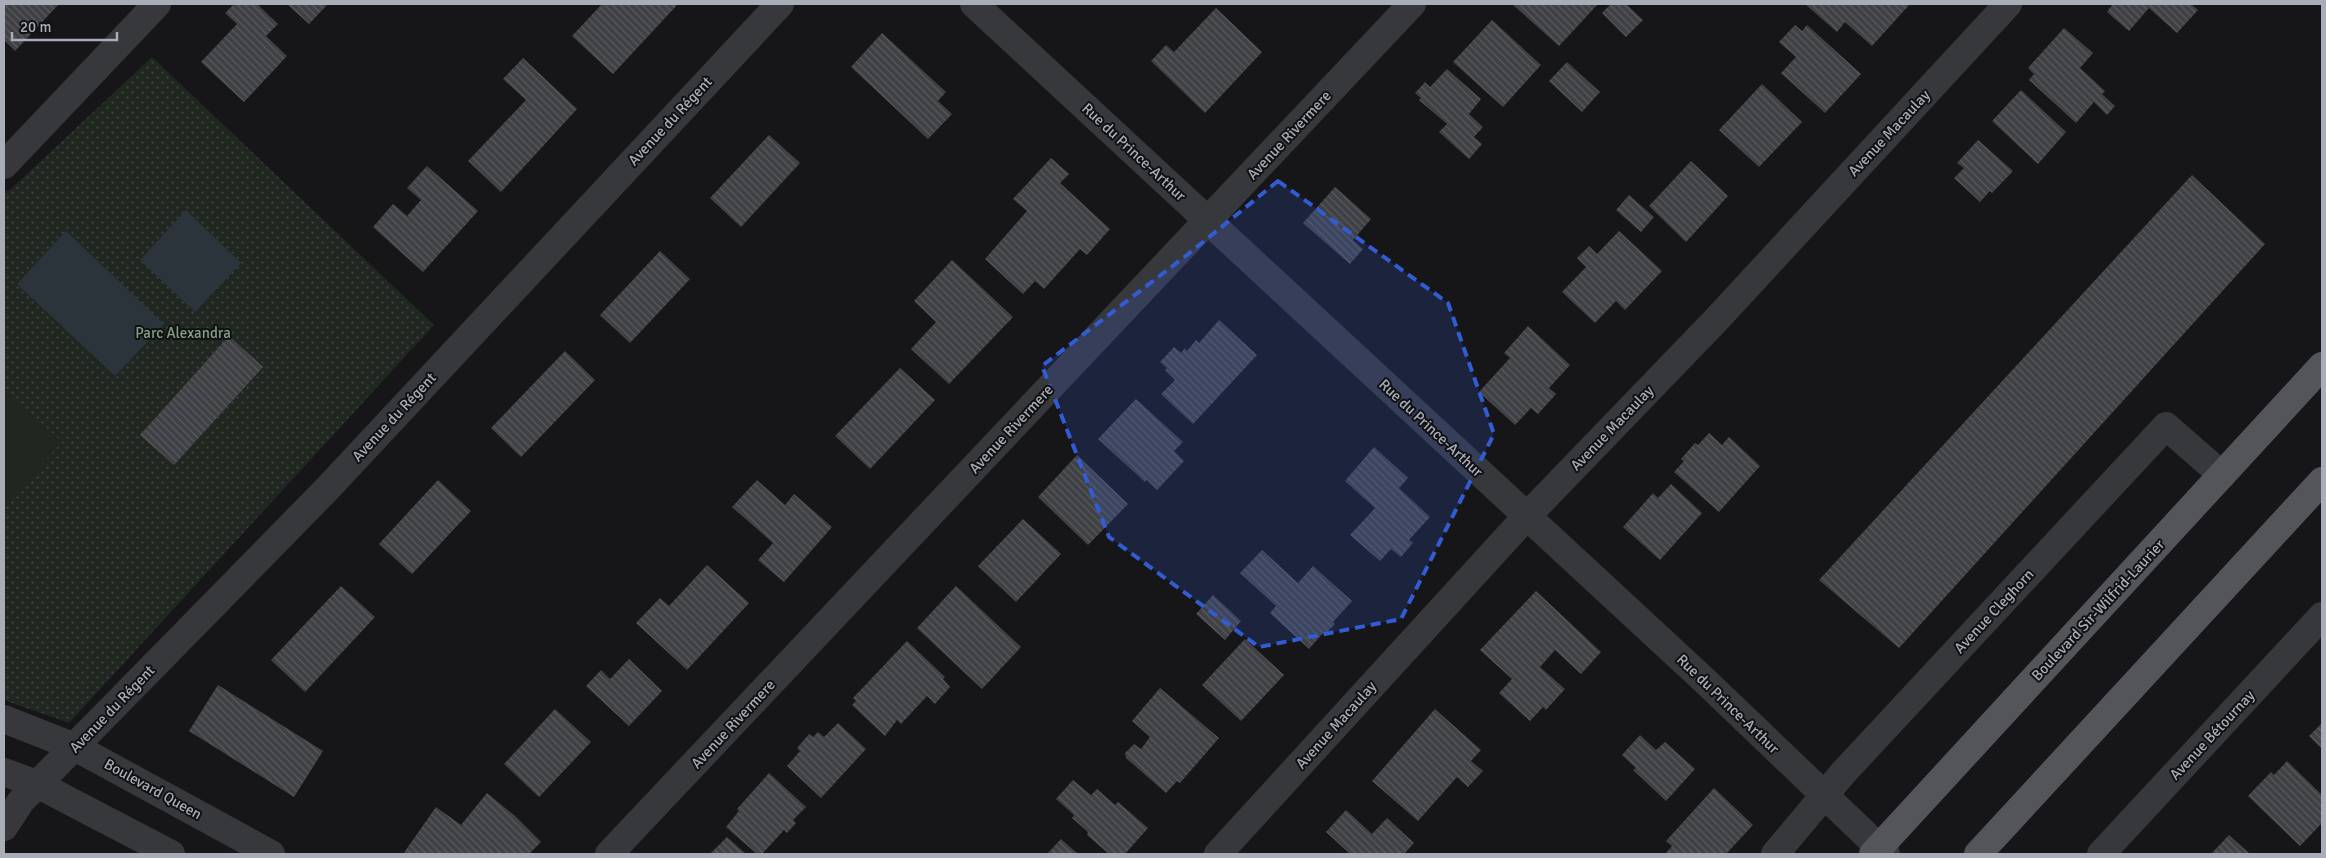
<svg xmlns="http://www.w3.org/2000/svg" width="2326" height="858" font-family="Signika,sans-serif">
<defs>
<pattern id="park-dots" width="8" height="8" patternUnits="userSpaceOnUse" patternTransform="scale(1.25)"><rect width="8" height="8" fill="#202721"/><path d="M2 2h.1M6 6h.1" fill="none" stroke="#3e443f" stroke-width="1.8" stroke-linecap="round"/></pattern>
<pattern id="building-back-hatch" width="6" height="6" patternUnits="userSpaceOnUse" patternTransform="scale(1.25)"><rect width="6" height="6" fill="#404145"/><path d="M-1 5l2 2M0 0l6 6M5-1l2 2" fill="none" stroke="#595a5e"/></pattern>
</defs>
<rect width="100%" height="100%" fill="#161618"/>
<path fill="url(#park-dots)" d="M152,57l282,268 -365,398 -65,-23v-508l7,-3z"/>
<path fill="#202721" d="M4,389l58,53 -58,64z"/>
<g fill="#2c343b">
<path d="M186,210l55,53 -46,49 -55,-52z"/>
<path d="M66,231l98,93 -49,52 -98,-92z"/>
</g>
<g fill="url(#building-back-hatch)">
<path d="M4,4h55l-44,47 -11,-11z"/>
<path d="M234,4h23l21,20 -12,12 21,20 -43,46 -43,-40 36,-38 -12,-11z"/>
<path d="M287,4h41l-19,20z"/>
<path d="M602,4h76l-65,70 -41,-38z"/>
<path d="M1512,4h86l-39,42z"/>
<path d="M1611,4h15l17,16 -17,17 -24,-24z"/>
<path d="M1805,4h105l-38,42 -27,-24 -8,10z"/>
<path d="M2111,4h80l7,6 -21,23 -28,-25 -20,23 -22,-19 5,-7z"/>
<path d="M1216,8l46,44 -57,61 -54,-52 15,-16 8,7z"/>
<path d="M1492,20l49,45 -38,42 -50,-45z"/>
<path d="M1795,25l7,6 5,-6 54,49 -36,39 -44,-40 15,-16 -17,-15z"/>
<path d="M2064,28l29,25 -13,15 25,23 -3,3 13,12 -8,9 -13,-13 -18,21 -47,-43 5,-6 -6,-6z"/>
<path d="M882,33l64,59 -8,9 14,13 -24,25 -77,-72z"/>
<path d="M523,58l54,51 -76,83 -33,-31 58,-61 -23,-21z"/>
<path d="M1567,62l33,30 -18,20 -33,-31z"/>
<path d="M1447,69l34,30 -12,15 14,13 -9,10 8,7 -13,15 -30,-27 8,-8 -28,-24 2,-2 -6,-5 10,-11 5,5z"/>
<path d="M1762,84l40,38 -43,45 -40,-37z"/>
<path d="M2021,90l45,42 -28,32 -46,-43z"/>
<path d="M769,135l31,28 -59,64 -31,-29z"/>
<path d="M1978,140l35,31 -21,22 -2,-2 -10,11 -26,-24 10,-10 -7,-5z"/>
<path d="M1051,158l18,16 -9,9 50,46 -23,26 -7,-6 -36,40 -9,-8 -12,13 -38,-35 42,-48 -14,-12z"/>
<path d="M1691,161l37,35 -42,46 -37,-36z"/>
<path d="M427,166l51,45 -55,61 -50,-45 20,-23 14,12 14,-16 -14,-12z"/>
<path d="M2192,175l73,69 -366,404 -80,-68z"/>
<path d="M1335,187l36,32 -18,21 10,9 -13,15 -47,-41z"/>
<path d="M1629,195l25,22 -13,15 -25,-22z"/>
<path d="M1619,231l43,40 -37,39 -9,-9 -21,22 -33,-31 24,-25 -9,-9 12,-12 8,8z"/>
<path d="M660,251l30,28 -60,64 -30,-28z"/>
<path d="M952,260l61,57 -64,67 -38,-35 25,-27 -22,-21z"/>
<path d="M1219,320l38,35 -64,69 -32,-30 14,-14 -10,-10 2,-2 -7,-6 14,-15 7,6 4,-5 2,3 9,-11 3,3z"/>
<path d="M1528,326l42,39 -21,23 7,6 -18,20 -7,-6 -16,17 -36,-33 31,-34 -6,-5z"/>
<path d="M229,336l34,31 -89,98 -34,-30z"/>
<path d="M565,351l30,29 -74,77 -30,-29z"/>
<path d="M900,368l35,32 -65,69 -35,-33z"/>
<path d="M1136,399l47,43 -9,9 10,10 -27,29 -10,-10 -2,2 -47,-43z"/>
<path d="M1709,433l13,12 7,-8 31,29 -41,46 -45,-40 10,-11 -3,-2 14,-16 3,2z"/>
<path d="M1374,447l34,31 -9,10 31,29 -21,23 4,3 -12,14 -10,-8 -11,12 -30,-26 25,-27 -30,-27z"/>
<path d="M1077,455l51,49 -40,41 -50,-48z"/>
<path d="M438,480l33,31 -59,63 -33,-30z"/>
<path d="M757,480l28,25 9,-11 38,33 -48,55 -26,-22 15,-17 -41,-36z"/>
<path d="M1671,484l31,29 -42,47 -37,-33 30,-34 5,5z"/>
<path d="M1023,519l38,35 -45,48 -38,-36z"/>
<path d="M1262,550l36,33 15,-17 39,35 -19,21 2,2 -10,10 -2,-1 -14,16 -39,-36 6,-7 -36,-33z"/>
<path d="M707,565l42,38 -62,67 -51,-47 24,-25 9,8z"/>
<path d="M341,586l34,31 -70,75 -34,-32z"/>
<path d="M956,586l65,61 -39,42 -65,-61z"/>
<path d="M1536,591l65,61 -20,22 -26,-24 -15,17 25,22 -19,21 -3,-3 -13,14 -31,-28 13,-14 -32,-29z"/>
<path d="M1213,595l28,26 -16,19 -29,-26z"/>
<path d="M1245,639l39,36 -43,46 -39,-36z"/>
<path d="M907,641l38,36 -2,2 7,8 -15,17 -8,-8 -26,28 -4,-4 -12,16 -33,-31 4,-4 -3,-3z"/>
<path d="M629,659l33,32 -33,35 -43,-40 15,-16 9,9z"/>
<path d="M218,685l105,66 -29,46 -105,-66z"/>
<path d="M1160,688l59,50 -39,45 -3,-2 -11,12 -40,-35 -1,-5 9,-9 7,5 9,-12 -18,-16z"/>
<path d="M555,709l36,33 -52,55 -35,-33z"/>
<path d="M1435,709l46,41 -10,11 12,10 -15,16 -11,-10 -39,44 -46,-40z"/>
<path d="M838,723l28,26 -45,49 -34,-32 13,-15 -3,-3 12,-14 4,3 5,-5 6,5z"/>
<path d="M2322,723v26l-13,-13z"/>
<path d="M1640,735l16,15 9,-8 30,27 -29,32 -33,-31 3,-2 -14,-13z"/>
<path d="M2287,761l35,34v28l-22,23 -52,-50 23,-24 3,3z"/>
<path d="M769,773l37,34 -13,13 3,3 -9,10 -3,-3 -22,24h-5l-31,-27 13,-16 -2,-2z"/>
<path d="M1073,780l18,15 6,-6 18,16 3,-3 30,26 -23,26h-16l-22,-19 1,-3 -16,-14 2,-3 -18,-16z"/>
<path d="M1714,788l39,37 -27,29h-61l7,-8 -6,-5z"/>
<path d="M487,793l28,23 26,26 -12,12h-126l33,-47 25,18z"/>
<path d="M1346,810l26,24 15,-16 27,25 -10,11h-54l-24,-22z"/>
<path d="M2229,835l21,19h-39z"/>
<path d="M727,837l19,17h-36z"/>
<path d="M1061,839l17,15h-31z"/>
</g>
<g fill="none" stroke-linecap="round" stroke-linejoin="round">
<g stroke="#37383c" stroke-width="28">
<path d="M974,4l730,676 182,174"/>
<path d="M4,165l153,-161"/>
<path d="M4,719l71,28 196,107"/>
<path d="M4,772l33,12 134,70"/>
<path d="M4,827l17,-26 306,-312 453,-485"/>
<path d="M609,854l803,-850"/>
<path d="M1218,854l309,-338 190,-197 291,-315"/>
<path d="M1775,854l68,-81 323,-347 56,49"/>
<path d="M2101,854l221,-238"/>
</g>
<g stroke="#53555b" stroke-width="28">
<path d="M1873,854l449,-488"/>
<path d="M1978,854l344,-373"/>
</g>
</g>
<path fill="#325cd3" fill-opacity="0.2" stroke="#325cd3" stroke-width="4" stroke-dasharray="10 6" stroke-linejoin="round" d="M1278,181l170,122 46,131 -93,185 -142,28 -150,-110 -67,-171 145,-111z"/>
<g text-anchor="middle" stroke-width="4" stroke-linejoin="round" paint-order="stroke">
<g font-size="15" fill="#a8adb7" stroke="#111113">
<text transform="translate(670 121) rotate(-47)" y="5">Avenue du Régent</text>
<text transform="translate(1889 133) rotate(-47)" y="5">Avenue Macaulay</text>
<text transform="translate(1289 135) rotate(-47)" y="5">Avenue Rivermere</text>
<text transform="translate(1134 152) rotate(43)" y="5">Rue du Prince-Arthur</text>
<text transform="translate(394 417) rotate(-47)" y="5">Avenue du Régent</text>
<text transform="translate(1431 428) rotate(43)" y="5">Rue du Prince-Arthur</text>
<text transform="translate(1612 428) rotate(-46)" y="5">Avenue Macaulay</text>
<text transform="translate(1011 429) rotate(-47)" y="5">Avenue Rivermere</text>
<text transform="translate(2098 610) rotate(-47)" y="5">Boulevard Sir-Wilfrid-Laurier</text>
<text transform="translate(1994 611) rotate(-47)" y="5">Avenue Cleghorn</text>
<text transform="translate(1728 704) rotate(44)" y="5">Rue du Prince-Arthur</text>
<text transform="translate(112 709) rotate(-46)" y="5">Avenue du Régent</text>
<text transform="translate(733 724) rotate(-47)" y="5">Avenue Rivermere</text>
<text transform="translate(1336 725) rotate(-48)" y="5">Avenue Macaulay</text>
<text transform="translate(2212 735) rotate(-47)" y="5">Avenue Bétournay</text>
<text transform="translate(153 789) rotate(29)" y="5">Boulevard Queen</text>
</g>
<g font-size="15" fill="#80a182" stroke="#111113">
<text x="183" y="338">Parc Alexandra</text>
</g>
</g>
<rect width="2326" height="858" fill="none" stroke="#a8adb7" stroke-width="10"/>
<path d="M12 32v8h105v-8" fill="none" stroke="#a8adb7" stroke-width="2.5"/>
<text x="20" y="32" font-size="15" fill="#a8adb7" stroke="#111113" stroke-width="4" paint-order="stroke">20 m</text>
</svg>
